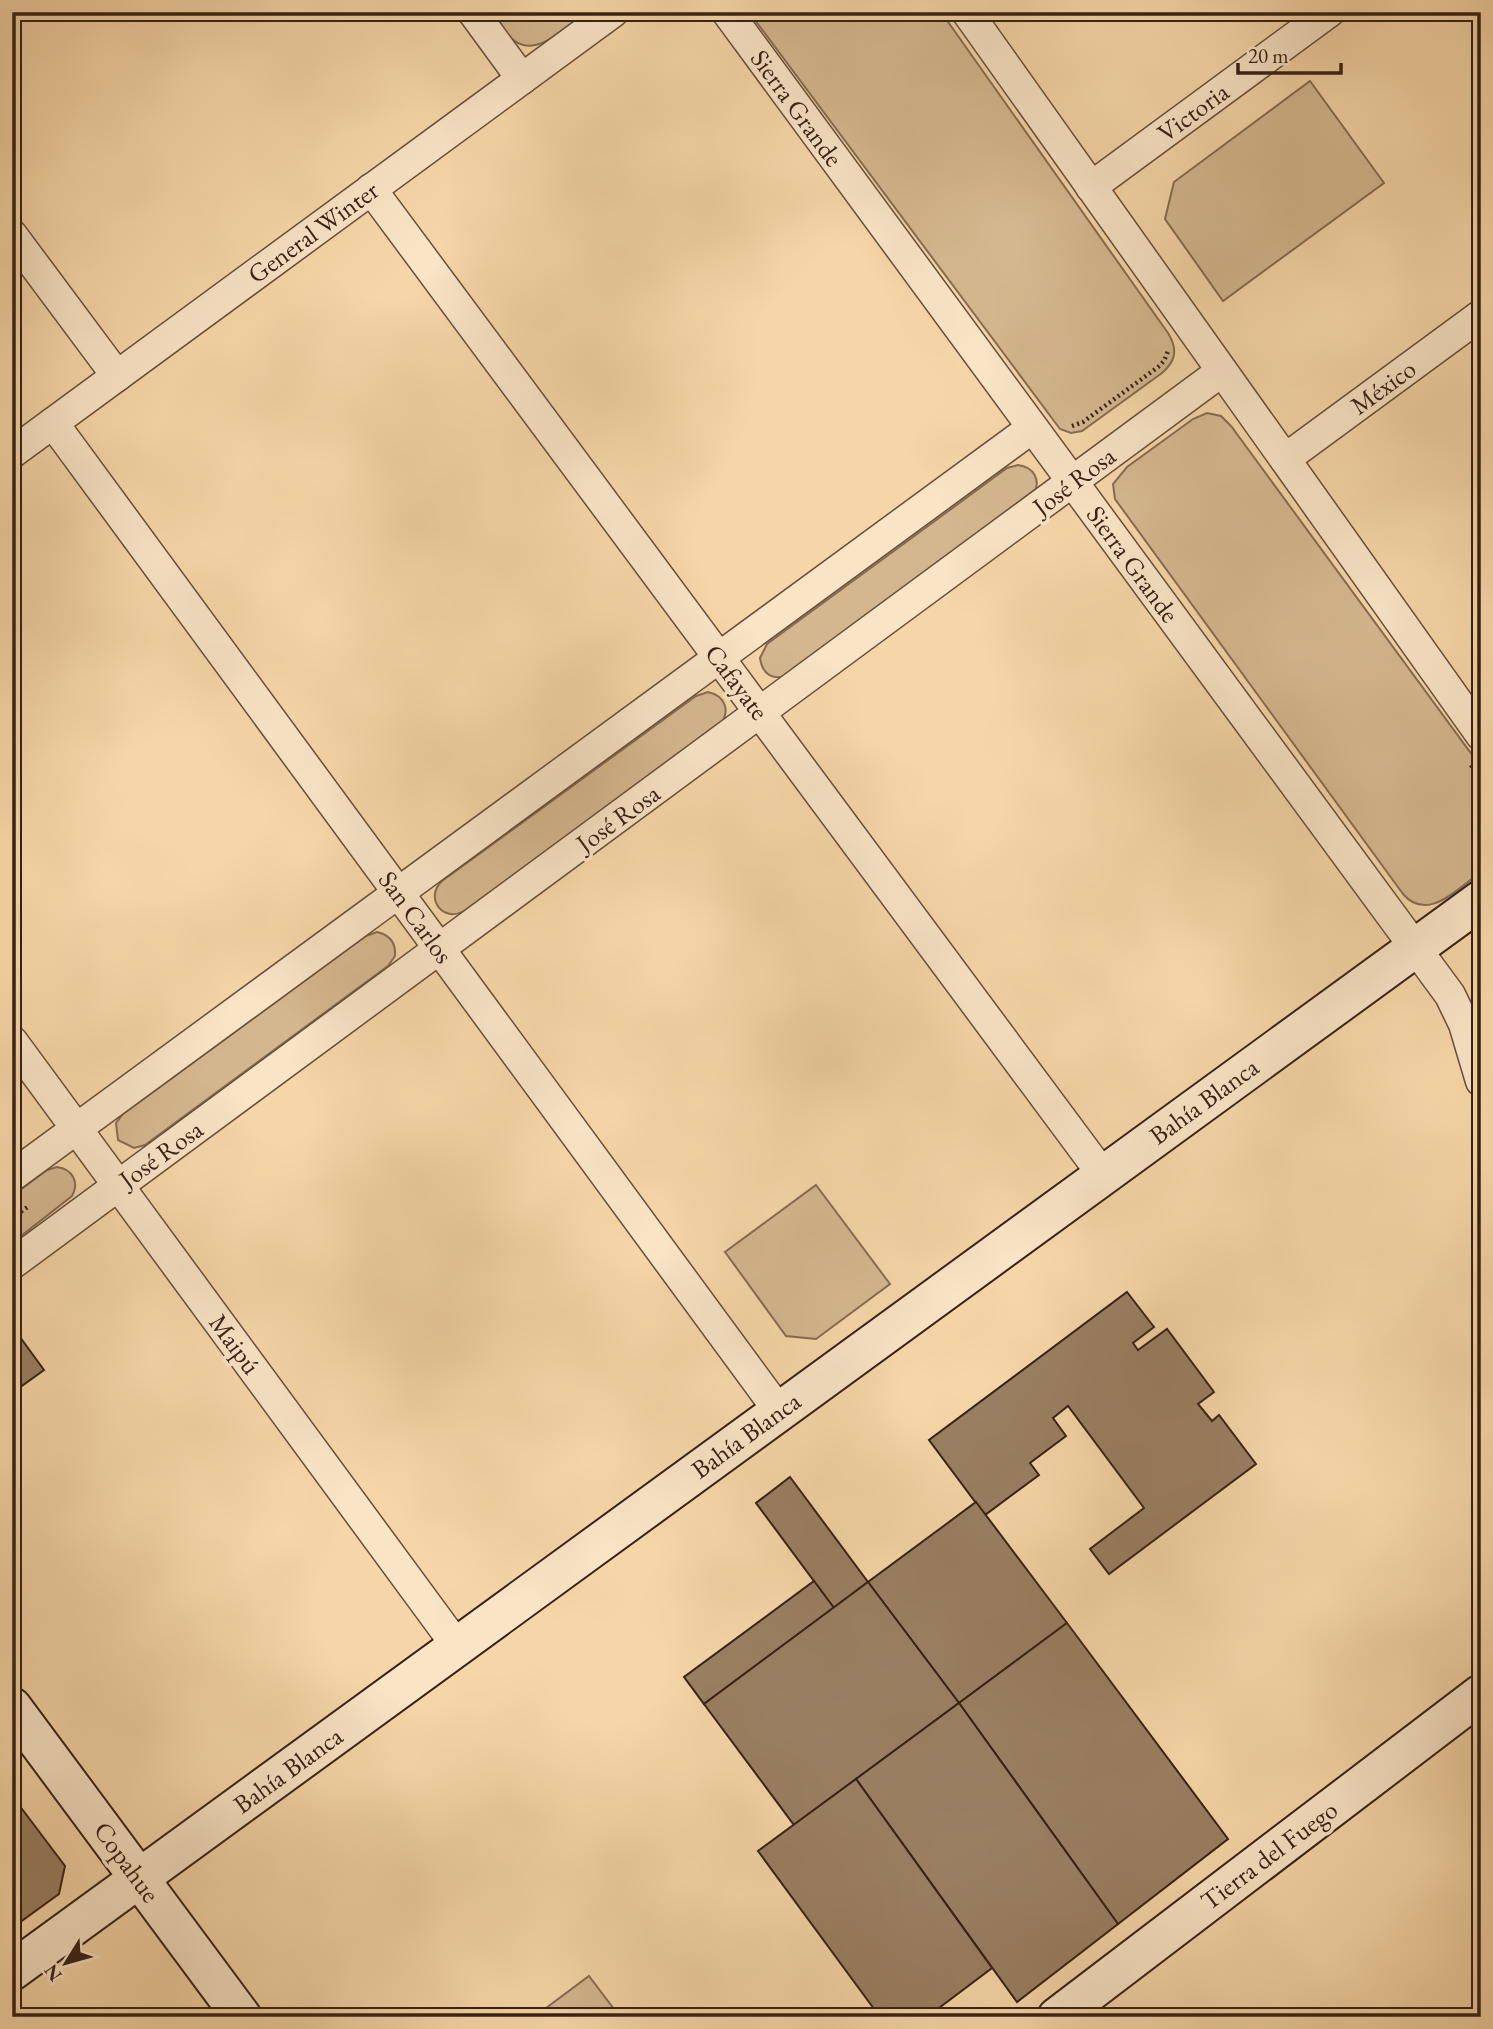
<svg xmlns="http://www.w3.org/2000/svg" width="1493" height="2029" font-family="'EB Garamond',serif">
<rect width="100%" height="100%" fill="#f6d6a8"/>
<filter id="stains"><feTurbulence type="fractalNoise" baseFrequency=".00286" numOctaves="4"/><feColorMatrix values="0 0 0 0 .2 0 0 0 0 .09 0 0 0 0 .02 0 0 0 .5 -.17"/></filter>
<radialGradient id="worn" r=".72"><stop offset=".6" stop-color="#630" stop-opacity="0"/><stop offset="1" stop-color="#630" stop-opacity=".3"/></radialGradient>
<g fill="#d5b78f" stroke="#866c53" stroke-width="2">
<path d="M491,12h95c-19,14 -50,48 -74,27 -8,-7 -14,-18 -21,-27z"/>
<path d="M749,12h192l227,321c10,16 8,28 -6,40l-80,58 -11,2 -11,-4z"/>
<path d="M1310,81l74,102 -161,118 -58,-82 9,-37z"/>
<path d="M1207,413l14,3 10,10 250,341v105c-23,16 -53,51 -78,22l-288,-395 -2,-15 14,-17 66,-48z"/>
<path d="M1018,465c16,2 23,15 16,29l-250,183c-14,2 -22,-5 -24,-19l7,-14 240,-176z"/>
<path d="M708,692c18,4 23,20 11,34l-255,185c-21,12 -40,-13 -22,-30l254,-185z"/>
<path d="M377,932c13,3 19,11 18,24l-7,10 -243,179 -11,3 -16,-8 -2,-17 7,-9 243,-178z"/>
<path d="M57,1167c15,2 23,15 15,29l-60,47v-47l35,-26z"/>
<path d="M816,1185l74,99 -74,55 -30,-3 -61,-84z"/>
<path d="M589,1976l31,41h-86z"/>
</g>
<g fill="#9a7f62" stroke="#362117" stroke-width="2">
<path d="M1127,1292l27,35 -21,16 5,7 29,-21 47,63 -16,12 14,17 7,-6 37,49 -147,110 -19,-25 54,-41 -76,-102 -15,12 13,18 -36,27 9,12 -54,40 -56,-75z"/>
<path d="M12,1326l32,44 -32,23z"/>
<path d="M790,1477l78,105 -34,26 -78,-105z"/>
<path d="M976,1502l91,121 -108,80 -91,-121z"/>
<path d="M814,1581l20,27 -130,96 -20,-27z"/>
<path d="M868,1582l91,121 -165,122 -90,-121z"/>
<path d="M1067,1623l161,216 -110,85 -159,-221z"/>
<path d="M959,1703l159,221 -101,78 -161,-223z"/>
<path d="M856,1779l136,189 -65,49h-47l-122,-166z"/>
<path d="M19,1805l46,61 -6,28 -47,34v-68l5,-4 -5,-6v-39z"/>
</g>
<g fill="none" stroke-linecap="round" stroke-linejoin="round">
<g stroke="#664e3b" stroke-width="33">
<g id="street">
<path d="M473,12l49,67"/>
<path d="M727,12l723,983 14,29 17,57"/>
<path d="M967,12l514,723"/>
<path d="M1091,187l238,-175"/>
<path d="M371,189l732,986"/>
<path d="M12,235l105,141"/>
<path d="M53,423l726,988"/>
<path d="M12,453l601,-441"/>
<path d="M1285,459l196,-144"/>
<path d="M12,1041l445,605"/>
<path d="M12,1176l1020,-748"/>
<path d="M12,1264l1210,-893"/>
</g>
</g>
<g stroke="#362117" stroke-width="42">
<g id="secondary">
<path d="M12,1707l230,310"/>
<path d="M12,1971l1469,-1071"/>
<path d="M1057,2017l424,-323"/>
</g>
</g>
<g stroke="#362117" stroke-width="4.5" stroke-dasharray="2 3.5" stroke-linecap="butt">
<path d="M1072,426l11,-4 75,-55 6,-6 4,-10"/>
<path d="M1471,765l10,14"/>
<path d="M12,1218l17,-12"/>
</g>
<use href="#street" stroke="#f9e4c6" stroke-width="30"/>
<use href="#secondary" stroke="#f9e4c6" stroke-width="38"/>
</g>
<g text-anchor="middle" stroke-width="7" stroke-linejoin="round" paint-order="stroke">
<g font-size="26" fill="#362117" stroke="#f9e4c6">
<text transform="translate(797 108) rotate(54)" y="9">Sierra Grande</text>
<text transform="translate(1193 112) rotate(-36)" y="9">Victoria</text>
<text transform="translate(313 232) rotate(-36)" y="9">General Winter</text>
<text transform="translate(1383 387) rotate(-36)" y="9">México</text>
<text transform="translate(1074 481) rotate(-37)" y="9">José Rosa</text>
<text transform="translate(1133 564) rotate(54)" y="9">Sierra Grande</text>
<text transform="translate(737 682) rotate(53)" y="9">Cafayate</text>
<text transform="translate(618 818) rotate(-36)" y="9">José Rosa</text>
<text transform="translate(416 917) rotate(54)" y="9">San Carlos</text>
<text transform="translate(1204 1101) rotate(-36)" y="9">Bahía Blanca</text>
<text transform="translate(161 1154) rotate(-36)" y="9">José Rosa</text>
<text transform="translate(235 1344) rotate(54)" y="9">Maipú</text>
<text transform="translate(746 1435) rotate(-36)" y="9">Bahía Blanca</text>
<text transform="translate(288 1770) rotate(-36)" y="9">Bahía Blanca</text>
<text transform="translate(1269 1855) rotate(-37)" y="9">Tierra del Fuego</text>
<text transform="translate(127 1862) rotate(54)" y="9">Copahue</text>
</g>
</g>
<rect width="1493" height="2029" fill="none" stroke="#f6d6a8" stroke-width="42"/>
<rect x="14" y="14" width="1465" height="2001" fill="none" stroke="#362117" stroke-width="3.5"/>
<rect x="21" y="21" width="1451" height="1987" fill="none" stroke="#362117" stroke-width="2"/>
<g transform="translate(66 1963) rotate(233)" stroke="#f9e4c6" stroke-width="5" paint-order="stroke">
<path d="M0-5L12 26L0 18L-12 26Z" fill="#362117"/>
<text y="-10" font-size="19" font-weight="bold" text-anchor="middle" fill="#362117">N</text>
</g>
<path d="M1238 63v10h103v-10" fill="none" stroke="#362117" stroke-width="3.5"/>
<text x="1248" y="63" font-size="21" fill="#362117" stroke="#f9e4c6" stroke-width="5" paint-order="stroke">20 m</text>
<rect width="100%" height="100%" filter="url(#stains)"/>
<rect width="100%" height="100%" fill="url(#worn)"/>
</svg>
